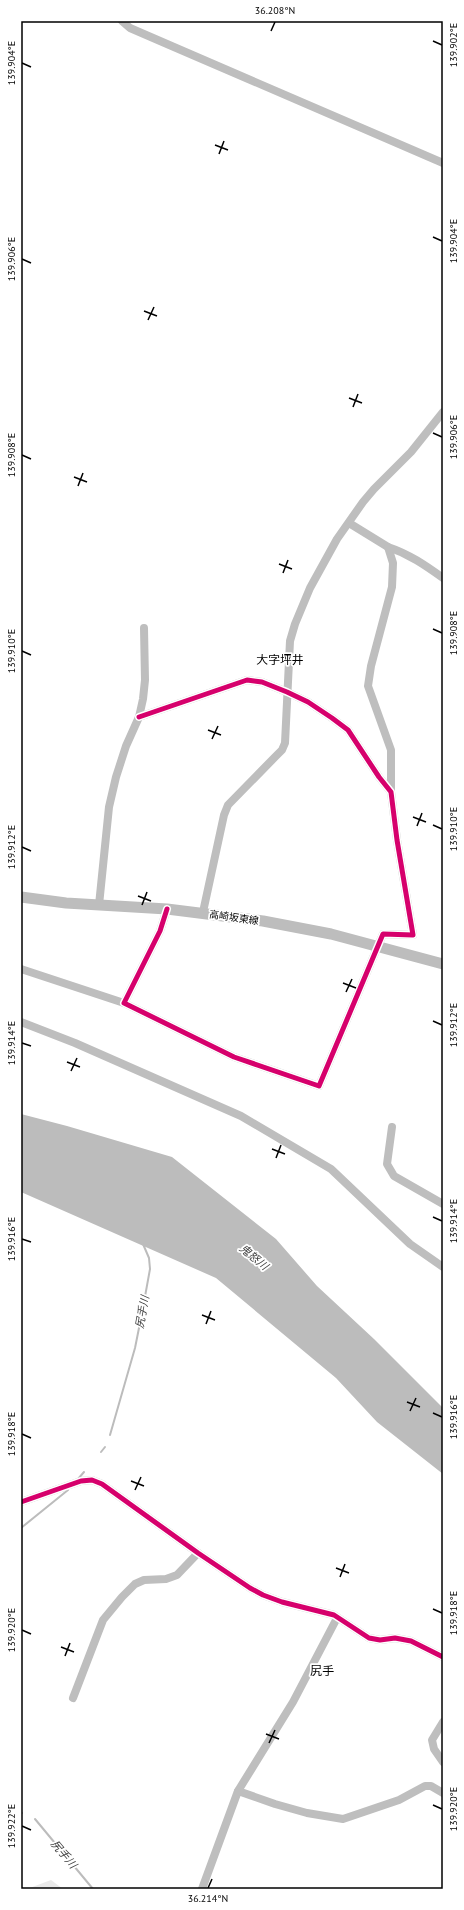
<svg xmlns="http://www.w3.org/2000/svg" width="464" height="1910" font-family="'PT Sans','Noto Sans JP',sans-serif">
<rect width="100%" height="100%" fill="#fff"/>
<path fill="#eaeaea" d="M51,1880l12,9h-36z"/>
<path fill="#bcbcbc" d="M21,1114l46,12 105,31 104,82 41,47 57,53 69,69v66l-66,-52 -41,-44 -120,-100 -195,-86z"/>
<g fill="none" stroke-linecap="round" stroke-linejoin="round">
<g stroke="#bcbcbc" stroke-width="2">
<path d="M110,1435l25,-87 7,-35 8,-44 -1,-11 -6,-14"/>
<path d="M101,1452l4,-5"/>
<path d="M78,1479l6,-7"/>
<path d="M21,1528l47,-38"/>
<path d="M21,1812l1,1"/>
<path d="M35,1819l58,70"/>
</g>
<g stroke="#bebebe" stroke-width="8">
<path d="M122,21l8,7 37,16 276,119"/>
<path d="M349,523l39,24 5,16 -1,24 -21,79 -3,20 23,64v42"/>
<path d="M388,547c21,7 37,18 55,31"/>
<path d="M139,717l108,-37 15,2 25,10 21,10 24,16 16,12 31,47 12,15 6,48 16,95 -30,-1 -64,152 -85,-29 -110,-54 36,-72 7,-22"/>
<path d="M99,905l10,-98 7,-30 10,-31 13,-29 4,-18 2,-19 -1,-52"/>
<path d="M203,912l21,-97 4,-10 47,-48 7,-7 3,-7 5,-102 5,-17 15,-36 27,-49 26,-37 11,-13 37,-37 32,-40"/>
<path d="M21,969l103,34"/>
<path d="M21,1022l54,21 166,73 90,53 79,75 33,23"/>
<path d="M392,1127l-5,37 7,12 49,28"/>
<path d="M21,1502l60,-21 11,-1 10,4 96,69 52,35 13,7 19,7 52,13 35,23 11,2 15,-2 16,3 32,16"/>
<path d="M73,1698l30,-78 19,-23 13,-13 9,-4 22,-1 11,-4 21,-22"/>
<path d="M443,1722l-11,18 2,9 9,13"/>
<path d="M238,1791l37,13 32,9 36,6 56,-19 26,-14h6l12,7"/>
<path d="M202,1889l36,-98 55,-89 44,-84"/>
</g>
<path stroke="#bdbdbd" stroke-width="11" d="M21,897l45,6 101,6 96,12 68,13 112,30"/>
<g stroke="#fff" stroke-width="8">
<g id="cycleway">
<path d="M139,717l108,-37 15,2 25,10 21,10 24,16 16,12 31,47 12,15 6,48 16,95 -30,-1 -64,152 -85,-29 -110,-54 36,-72 7,-22"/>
<path d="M21,1502l60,-21 11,-1 10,4 96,69 52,35 13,7 19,7 52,13 35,23 11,2 15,-2 16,3 32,16"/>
</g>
</g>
<use href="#cycleway" stroke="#d6006c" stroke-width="5"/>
</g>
<path fill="none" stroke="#000" stroke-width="1.5" d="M271,31l4,-9M433,41l9,4M22,63l9,4M215,145l13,5M219,154l5,-13M433,237l9,4M22,259l9,4M144,311l13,5M148,320l6,-13M349,398l13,5M353,407l5,-13M433,433l9,4M22,455l9,4M74,477l13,5M78,486l5,-13M279,564l13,5M283,573l5,-13M433,629l9,4M22,651l9,4M208,730l13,5M212,739l6,-13M413,817l13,5M433,825l9,4M417,826l5,-13M22,847l9,4M138,896l13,5M142,905l5,-13M343,983l13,5M346,992l6,-13M433,1021l9,4M22,1043l9,3M67,1062l13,5M71,1071l6,-13M272,1149l13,5M276,1158l5,-13M433,1217l9,4M22,1239l9,3M202,1315l13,5M206,1324l5,-13M407,1402l13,5M410,1411l6,-13M433,1413l9,4M22,1434l9,4M131,1481l13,5M135,1490l6,-13M336,1568l13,5M340,1577l5,-13M433,1609l9,4M22,1630l9,4M61,1647l13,5M65,1656l5,-13M266,1734l13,5M269,1743l6,-13M433,1805l9,4M22,1826l9,4M208,1888l4,-9"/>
<g text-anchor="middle" stroke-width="3.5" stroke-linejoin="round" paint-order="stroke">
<g font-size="10" fill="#000" stroke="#fff">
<text transform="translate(234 917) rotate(8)" y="4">高崎坂東線</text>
</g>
<g font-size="11" font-style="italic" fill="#414141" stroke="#fff">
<text transform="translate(254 1257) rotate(40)" y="4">鬼怒川</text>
<text transform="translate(142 1312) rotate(-80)" y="4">尻手川</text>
<text transform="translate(64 1854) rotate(50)" y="4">尻手川</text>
</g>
<g font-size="12" fill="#000" stroke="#fff">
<text x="280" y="664">大字坪井</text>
<text x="322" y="1675">尻手</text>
</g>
</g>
<rect width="464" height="1910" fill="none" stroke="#ffffff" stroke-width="44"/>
<rect x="22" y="22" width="420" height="1866" fill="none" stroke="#000" stroke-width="1.5"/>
<g font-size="10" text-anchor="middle" fill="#000">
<text x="275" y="14">36.208°N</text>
<text transform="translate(453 45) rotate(-90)" y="4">139.902°E</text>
<text transform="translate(11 63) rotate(-90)" y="4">139.904°E</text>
<text transform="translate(453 241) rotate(-90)" y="4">139.904°E</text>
<text transform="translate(11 259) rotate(-90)" y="4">139.906°E</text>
<text transform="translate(453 437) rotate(-90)" y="4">139.906°E</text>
<text transform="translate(11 455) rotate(-90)" y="4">139.908°E</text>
<text transform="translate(453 633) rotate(-90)" y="4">139.908°E</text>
<text transform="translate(11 651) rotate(-90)" y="4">139.910°E</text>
<text transform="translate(453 829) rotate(-90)" y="4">139.910°E</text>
<text transform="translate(11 847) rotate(-90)" y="4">139.912°E</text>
<text transform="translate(453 1025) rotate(-90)" y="4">139.912°E</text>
<text transform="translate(11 1043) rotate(-90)" y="4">139.914°E</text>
<text transform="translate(453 1221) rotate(-90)" y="4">139.914°E</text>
<text transform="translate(11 1239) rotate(-90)" y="4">139.916°E</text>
<text transform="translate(453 1417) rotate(-90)" y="4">139.916°E</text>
<text transform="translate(11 1434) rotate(-90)" y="4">139.918°E</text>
<text transform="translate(453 1613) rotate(-90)" y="4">139.918°E</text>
<text transform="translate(11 1630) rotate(-90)" y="4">139.920°E</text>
<text transform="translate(453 1809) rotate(-90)" y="4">139.920°E</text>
<text transform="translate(11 1826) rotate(-90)" y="4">139.922°E</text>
<text x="208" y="1902">36.214°N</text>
</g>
</svg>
